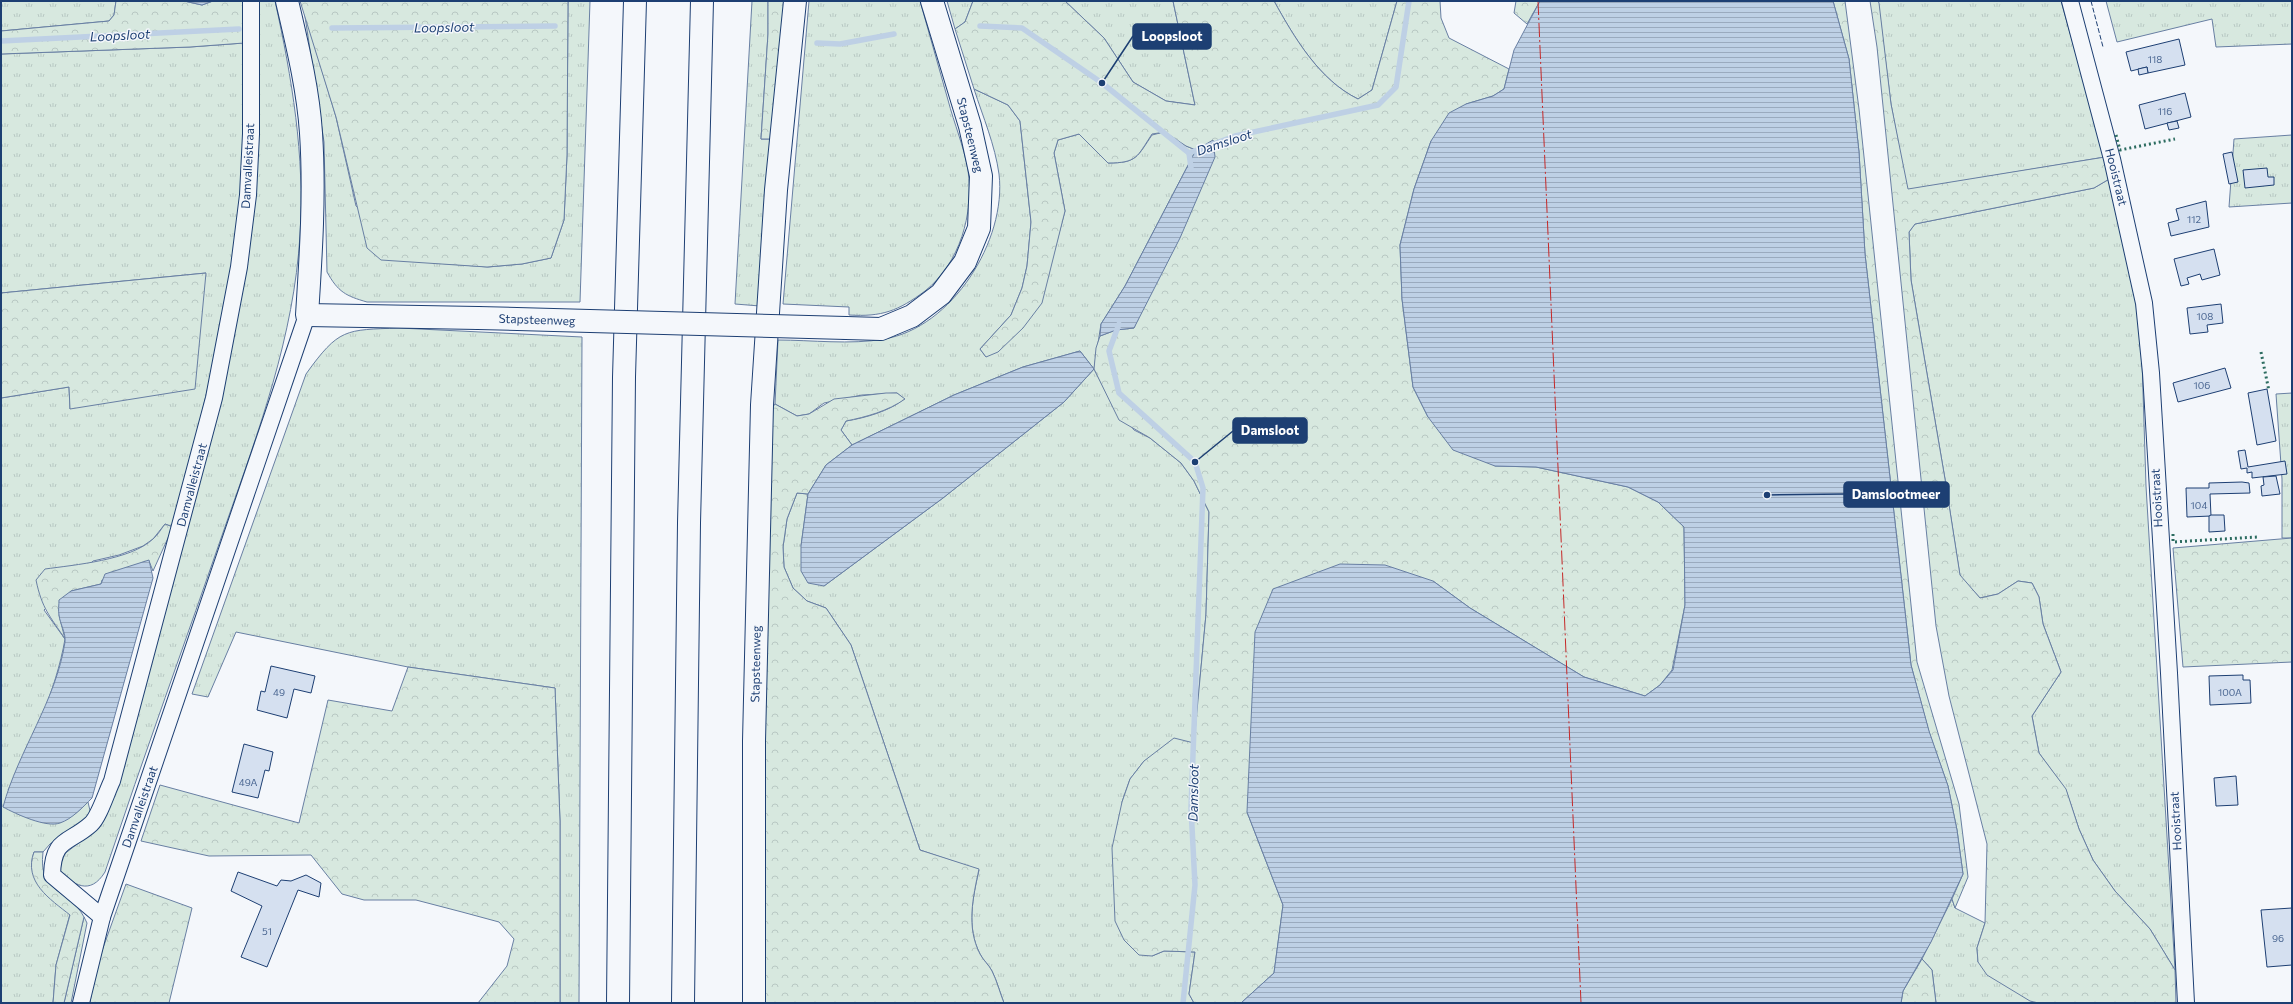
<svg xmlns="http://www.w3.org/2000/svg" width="2293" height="1004" font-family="Commissioner,sans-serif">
<defs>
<pattern id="grass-tufts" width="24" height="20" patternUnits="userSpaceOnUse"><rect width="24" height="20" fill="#d7e8df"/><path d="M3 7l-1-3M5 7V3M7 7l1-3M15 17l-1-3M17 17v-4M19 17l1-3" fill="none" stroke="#b8c8c3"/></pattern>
<pattern id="forest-crowns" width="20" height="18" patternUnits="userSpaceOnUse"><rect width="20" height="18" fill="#d7e8df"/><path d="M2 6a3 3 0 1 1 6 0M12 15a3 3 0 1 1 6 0" fill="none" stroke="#b8c8c3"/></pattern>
<pattern id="water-rules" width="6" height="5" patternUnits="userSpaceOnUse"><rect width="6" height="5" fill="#bed0e5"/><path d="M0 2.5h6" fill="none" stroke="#9aaabe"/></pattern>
</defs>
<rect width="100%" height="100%" fill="#f4f7fb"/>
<g fill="url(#grass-tufts)" stroke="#687fa3">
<path d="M1,1h115l-2,14 -5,6 -108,10z"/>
<path d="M255,1h20c17,77 30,155 25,234 -6,101 -41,195 -74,289 -40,116 -82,231 -121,348 -15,24 -31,13 -47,-1l5,-16 22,-17 17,-17 133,-498z"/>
<path d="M568,1h22l-10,301h-213c-21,-6 -29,-10 -40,-30l-3,-130 -20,-132 32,107 20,89 80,57 52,4 34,-3 29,-6 13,-38 3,-65z"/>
<path d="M752,1h16v33l-7,105h11l-12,167 -25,-2z"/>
<path d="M809,1h111c9,33 19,66 28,99 6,23 16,47 20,70 6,44 -8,93 -43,121 -27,20 -43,26 -76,24v-8l-66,-3z"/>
<path d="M947,1h26l-8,21 -10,7z"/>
<path d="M1065,1h108l22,104 -29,-4 -33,-19 -29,-44z"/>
<path d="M1274,1h123l-25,89 -14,9c-39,-19 -64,-62 -84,-98z"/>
<path d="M1878,1h183l44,156 -198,33 -16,-86z"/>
<path d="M2106,1h186v43l-76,3 -4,-28 -95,23z"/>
<path d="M244,43c1,58 2,116 -4,173 -13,105 -41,209 -67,311l-8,-3 -12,15 -10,7 -24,9 -26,6 -49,49 21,29c-9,52 -34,105 -57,151l68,23 12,-11 3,13 -41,29 -7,8h-9c-10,28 16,47 36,62l-14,51 -3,38h-52v-605l68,-11 1,22 136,-136 -205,20v-239l189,-7z"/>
<path d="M974,89l34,16 12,16 11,101 -4,44 -5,22 -11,27 -31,34 6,8 68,-105 11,-41 -11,-58 4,-13 21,-6 29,29c29,0 29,-6 44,-28l12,-3 22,14 10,4 -71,136 -24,38 -7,45 12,23 28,38 16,8 31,25 13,18 15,31 -3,102 -12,129 -50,18 -14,18 -8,23 30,154 12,-5 31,1 -6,42 5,9h-190c-4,-10 -7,-22 -12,-32 -3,-6 -9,-11 -12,-17 -14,-27 -7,-57 -1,-84l-59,-20 -69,-205 -25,-37 -19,-7 -14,-13 -9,-21 -1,-20 4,-28 10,-26 11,1 -7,52 23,40 119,-88 121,-96 30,-33 -14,-18 -57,16 -69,28 -102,50 -11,-15 5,-9c19,-3 44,-10 58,-22l-7,-6 -35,2 -38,8 -15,11 -12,2 -22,-12 3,-64c33,0 73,5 106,-1 68,-11 123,-99 115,-165 -4,-29 -16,-57 -25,-85z"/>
<path d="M2292,135v68l-63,4 5,-68z"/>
<path d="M2111,178l26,126 5,56 4,126 29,484 -25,-41 -35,-38 -22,-31 -14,-31 -13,-39 -27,-37 -7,-37 29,-44 -18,-48 -4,-27 -7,-14 -14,-2 -20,13 -18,4 -20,-22 -15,-97 -34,-199 -2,-48 6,-8 179,-36z"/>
<path d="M399,328l183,9 -3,666h-19v-182l-5,-133 -147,-21 -172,-35 -28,65 -16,-3 114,-320c33,-46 39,-44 93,-46z"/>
<path d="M2292,393v145h-10v-59l-6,-85z"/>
<path d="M1952,899l3,9 30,15 -8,25 1,14 67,41h-109l-4,-33 -10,-11z"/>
<path d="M84,917l3,6 -16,80h-7z"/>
</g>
<g fill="url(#forest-crowns)" stroke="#687fa3">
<path d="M116,1h68l18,4 11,-4h32l-1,42 -54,4 -189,7v-23l108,-10 5,-6z"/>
<path d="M300,1h268l-1,154 -3,65 -13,38 -29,6 -35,3 -106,-7 -14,-12 -31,-131z"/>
<path d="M768,1h18l-14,138h-11l7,-105z"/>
<path d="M973,1h92l39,37 29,44 33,19 29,4 -22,-104h101c20,36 45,79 84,98l14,-9 25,-89h43l1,17 8,20 60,31 -5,20 -11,7 -27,8 -35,37 -17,48 -14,56 2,54 11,88 15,30 67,49 41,1 92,20 30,15 26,25 1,78 -13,65 -12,15 -15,11 -61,-19 -114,-69 -37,-27 -186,231 36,93 -9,68 -33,30h-47l-5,-9 6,-42 -31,-1 -12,5 -13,-1 -15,-15 -9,-19 -3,-73 10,-46 8,-23 14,-18 30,-23 20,5 12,-129 3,-102 -15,-31 -13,-18 -31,-25 -31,-18 -25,-51 2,-21 4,-12 16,-6 18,-2 79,-187 -17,9 -10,-4 -21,-14 -13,2c-15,23 -15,29 -44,29l-29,-29 -21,6 -4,13 11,58 -23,92 -19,25 -25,24 -12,5 -6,-8 31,-34 11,-27 5,-22 4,-44 -11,-101 -12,-16 -34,-16 -19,-60 10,-7z"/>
<path d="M1516,1h24l-13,23 -13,-11z"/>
<path d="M1833,1h12l14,108 58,553 42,142 9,73 -13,31 -3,-9 11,-25 -6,-44 -9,-44 -19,-54 -18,-67 -46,-411 -6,-102 -10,-93z"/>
<path d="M1870,1h8l1,2 12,101 17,85 197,-32 6,21 -17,10 -179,36 -6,8 2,48 34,199 15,96 20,23 18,-4 20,-13 14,2 7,14 4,27 18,48 -29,44 7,37 27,36 13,40 14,31 22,31 35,38 25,41 1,33h-138l-8,-2 -43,-26 -9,-13 -1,-14 8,-25 2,-79 -38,-148 -13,-70 -59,-579z"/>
<path d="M206,273l-11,116 -125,20 -1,-22 -68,11v-105z"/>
<path d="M886,393h11l8,6c-17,12 -39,18 -59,22l-5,9 11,15 -26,20 -18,29 -11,-1 -10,26 -4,28 1,20 9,21 14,13 19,7 25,37 69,205 59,19c-6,28 -13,58 1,85 3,6 9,11 12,17 5,10 8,22 12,32h-242l4,-369 6,-226 3,-4 22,12 12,-2 25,-15z"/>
<path d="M165,524l8,3 -20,44 -4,-10 -47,19 -1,4 -30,7 -12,24 6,24c-15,-23 -23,-30 -29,-59l9,-11c29,-4 86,-9 108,-30 5,-4 8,-10 12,-15z"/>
<path d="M2292,538v124l-109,5 -10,-119z"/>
<path d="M408,667l147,21 5,133v182h-82l29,-37 7,-27 -15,-17 -37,-10 -46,-12h-52l-22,-6 -31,-39 -102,1 -68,-15 19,-56 139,38 29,-123 64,11z"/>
<path d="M34,852h9c-5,43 25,35 41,65l-20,86h-11l3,-38 14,-50c-20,-16 -47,-33 -36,-63z"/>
<path d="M126,884l66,24 -23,95h-79l4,-30z"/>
<path d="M1922,959l10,11 4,33h-35l2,-12z"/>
</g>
<g fill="url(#water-rules)" stroke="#687fa3">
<path d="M184,1h29l-11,4z"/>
<path d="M1540,1h293l16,58 10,93 6,102 46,411 18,66 19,55 9,44 6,44 -32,68 -28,49 -2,12h-660l33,-30 9,-68 -36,-93 8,-180 18,-43 67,-25 45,1 48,16 37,27 114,69 61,19 15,-11 13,-15 12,-65 -1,-78 -26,-25 -30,-15 -92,-20 -41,-1 -42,-16 -25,-33 -15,-30 -11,-88 -2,-54 14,-56 17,-48 18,-28 17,-9 27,-8 11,-7 10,-39z"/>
<path d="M1213,140l2,17 -35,81 -46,90 -18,2 -16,6 1,-12 24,-38 71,-136z"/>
<path d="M1080,351l14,18 -30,33 -121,96 -119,88 -16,-3 -7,-12v-25l7,-52 18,-29 26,-20 102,-50 69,-28z"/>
<path d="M149,560l4,18 -61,220c-9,9 -20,21 -32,25 -14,5 -44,-9 -57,-16 15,-56 53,-106 62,-165 1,-9 -5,-18 -6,-27 -1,-5 0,-10 0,-15l12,-9 30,-7 4,-10z"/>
</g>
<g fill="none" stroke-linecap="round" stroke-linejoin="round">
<g stroke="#bed0e5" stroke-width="5.5">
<path d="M980,26l42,2 80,55 87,70"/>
<path d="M332,28l223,-2"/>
<path d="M1,41l238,-12"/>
<path d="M817,43l23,1 54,-10"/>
<path d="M1191,168l-2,-15 46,-17 143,-31 18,-18 13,-86"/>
<path d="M1119,324l-10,27 10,42 76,69 8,26 -12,320 4,77 -12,118"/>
</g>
</g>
<g fill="#d5e0f0" stroke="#1d3f73">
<path d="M2179,39l6,26 -37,8 -1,-6 -16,4 -5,-19z"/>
<path d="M2147,67l1,6 -9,2 -1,-6z"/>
<path d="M2185,93l6,24 -46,12 -6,-24z"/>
<path d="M2177,121l2,7 -10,2 -2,-7z"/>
<path d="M2232,152l6,30 -9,2 -6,-30z"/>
<path d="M2267,168l1,9h6v8l-29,3 -2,-18z"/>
<path d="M2206,201l3,26 -38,9 -3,-13 11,-3 -3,-11z"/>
<path d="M2214,249l6,26 -18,5 -2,-6 -13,4 2,6 -8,2 -7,-27z"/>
<path d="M2221,304l2,19 -16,2 1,7 -18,2 -3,-26z"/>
<path d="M2225,368l6,20 -53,14 -5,-19z"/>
<path d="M2267,389l9,52 -19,4 -9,-52z"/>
<path d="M2245,450l3,17 37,-6 2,13 -35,4v-6l-5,1v-5l-6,1 -3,-18z"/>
<path d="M2276,476l4,18 -18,2 -1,-10 3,-1 -1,-8z"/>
<path d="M2242,482l7,1 1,10 -40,1 1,22 -24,1 -1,-29h23v-5z"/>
<path d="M2211,515h13l1,16 -16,1v-16z"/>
<path d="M271,666l44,10 -4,17 -17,-4 -7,29 -30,-8 4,-19 4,1z"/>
<path d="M2243,675v5h7l1,23 -41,2 -1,-29z"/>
<path d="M244,744l29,8 -4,19 -4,-1 -7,28 -26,-6z"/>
<path d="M2236,776l2,29 -22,1 -2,-28z"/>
<path d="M238,872l39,14 4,-6 10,1 15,-6 15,8 -2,14 -21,-7 -31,77 -26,-10 21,-51 -31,-15z"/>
<path d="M2292,908v57l-25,2 -6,-57z"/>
</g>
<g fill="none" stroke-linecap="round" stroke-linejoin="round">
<g stroke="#1d3f73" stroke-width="18">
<g id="street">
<path d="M2070,1l42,158 32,144 7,70 18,300 17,330"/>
<path d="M102,917l-50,-42c1,-38 17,-31 39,-51 8,-7 16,-33 21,-43l102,-383 25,-131 9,-72 3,-61v-133"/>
<path d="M81,1003l21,-86 205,-602"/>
</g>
</g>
<g stroke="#1d3f73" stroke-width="24">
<g id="secondary">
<path d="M287,1c10,43 21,87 24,132 4,60 0,121 -4,182l171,3"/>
<path d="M846,328l35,1 31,-13 29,-22 24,-32 14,-34 2,-52 -11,-50 -38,-125"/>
<path d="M754,1003v-262l8,-336 14,-215 19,-189"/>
</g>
</g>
<g stroke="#1d3f73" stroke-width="24">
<g id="highway">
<path d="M618,1003l6,-626 11,-376"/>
<path d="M683,1003l6,-480 13,-522"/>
</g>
</g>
<use href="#street" stroke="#f4f7fb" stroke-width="16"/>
<use href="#secondary" stroke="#f4f7fb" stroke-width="22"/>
<use href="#highway" stroke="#f4f7fb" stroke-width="22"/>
<g stroke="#1d3f73" stroke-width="24" stroke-linecap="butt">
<path id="secondary-bridge" d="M478,318l368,10"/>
</g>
<use href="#secondary-bridge" stroke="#f4f7fb" stroke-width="22"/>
<g stroke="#2c6c60" stroke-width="3" stroke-dasharray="2 3" stroke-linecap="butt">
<path d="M2116,135l4,15 55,-11"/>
<path d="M2261,352l8,39"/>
<path d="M2173,534v8l84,-5"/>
</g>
<path stroke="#1d3f73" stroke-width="1" stroke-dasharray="5 2" stroke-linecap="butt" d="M2091,1l12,46"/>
<path stroke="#c62828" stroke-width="1" stroke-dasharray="14 3 2 3" stroke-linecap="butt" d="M1538,1l43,1002"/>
</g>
<g text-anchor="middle" stroke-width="3" stroke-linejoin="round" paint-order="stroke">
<g font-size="10" fill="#4b6792">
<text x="2155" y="63">118</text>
<text x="2165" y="115">116</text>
<text x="2194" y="223">112</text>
<text x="2205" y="320">108</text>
<text x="2202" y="389">106</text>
<text x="2199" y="509">104</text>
<text x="279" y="696">49</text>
<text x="2230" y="696">100A</text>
<text x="248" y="786">49A</text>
<text x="267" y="935">51</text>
<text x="2278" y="942">96</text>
</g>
<g font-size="12" fill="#1d3f73" stroke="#f4f7fb">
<text transform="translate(970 135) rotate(76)" y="4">Stapsteenweg</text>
<text transform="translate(248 166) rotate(-87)" y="4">Damvalleistraat</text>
<text transform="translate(2116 177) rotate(76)" y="4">Hooistraat</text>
<text transform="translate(537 320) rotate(2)" y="4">Stapsteenweg</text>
<text transform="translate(192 485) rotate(-75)" y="4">Damvalleistraat</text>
<text transform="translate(2157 498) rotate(-93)" y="4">Hooistraat</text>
<text transform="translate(756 664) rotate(-89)" y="4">Stapsteenweg</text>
<text transform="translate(140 807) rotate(-71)" y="4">Damvalleistraat</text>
<text transform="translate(2176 821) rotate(-93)" y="4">Hooistraat</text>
</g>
<g font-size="13" font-style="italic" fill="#1d3f73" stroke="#f4f7fb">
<text transform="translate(444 27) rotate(-1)" y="5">Loopsloot</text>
<text transform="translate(120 35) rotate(-3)" y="5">Loopsloot</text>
<text transform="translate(1224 142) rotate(-18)" y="5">Damsloot</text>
<text transform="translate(1193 793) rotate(-89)" y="5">Damsloot</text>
</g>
</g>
<path fill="none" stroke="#1d3f73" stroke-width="1.5" d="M1102 83L1133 36M1195 462L1233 431M1767 495L1844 494"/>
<g fill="#1d3f73" stroke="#f4f7fb" stroke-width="1.5">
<circle cx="1102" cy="83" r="4"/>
<circle cx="1195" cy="462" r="4"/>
<circle cx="1767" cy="495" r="4"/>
</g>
<g fill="#1d3f73" stroke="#1d3f73" stroke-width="1.5">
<rect x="1133" y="24" width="78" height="25" rx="4"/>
<rect x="1233" y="418" width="74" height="25" rx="4"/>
<rect x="1844" y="482" width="105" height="25" rx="4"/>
</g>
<g font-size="13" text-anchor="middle" font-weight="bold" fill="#fff">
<text x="1172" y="41">Loopsloot</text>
<text x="1270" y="435">Damsloot</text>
<text x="1896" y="499">Damslootmeer</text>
</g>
<rect width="2293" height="1004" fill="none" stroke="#1d3f73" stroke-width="4"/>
</svg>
